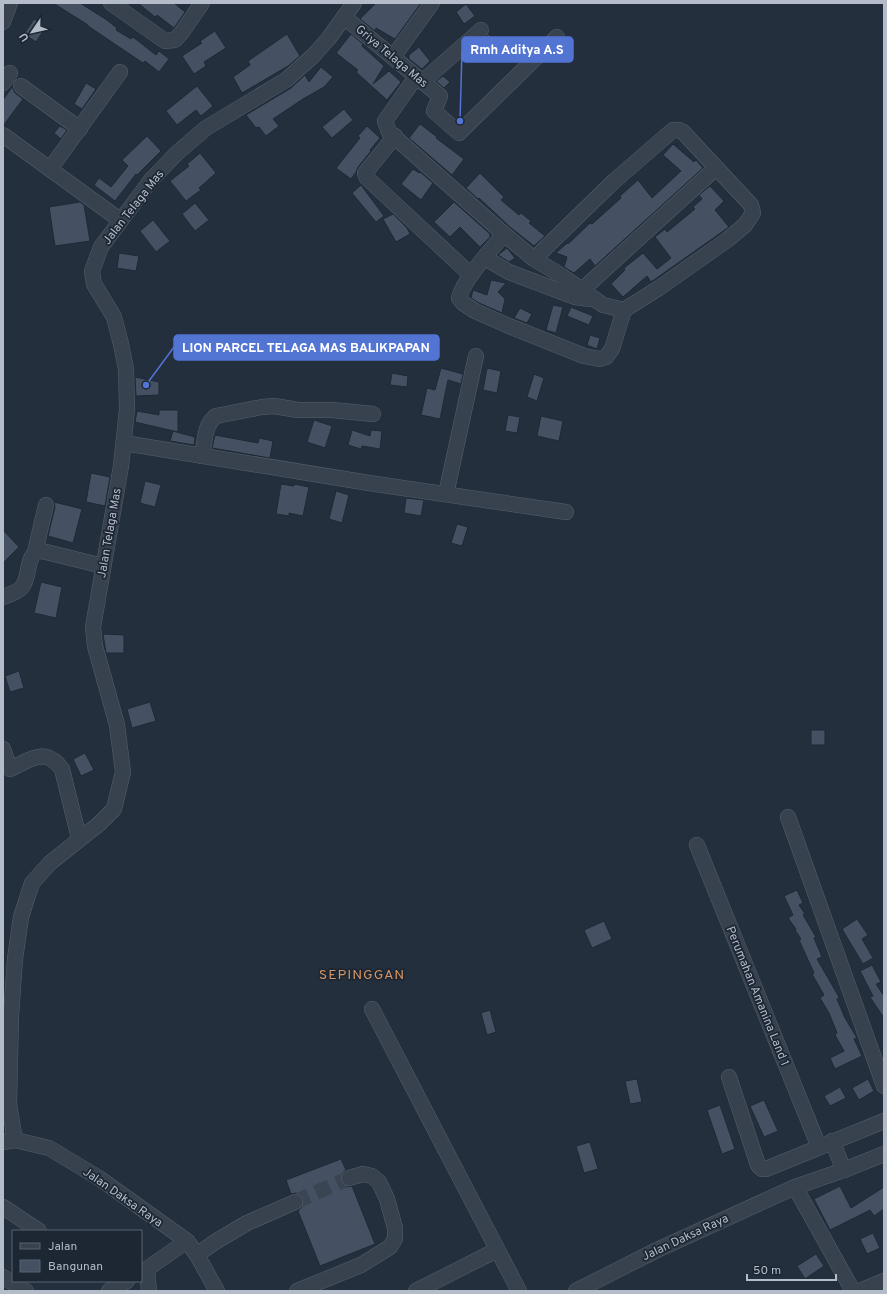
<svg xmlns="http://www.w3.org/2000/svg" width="887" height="1294" font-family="Overpass,sans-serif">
<rect width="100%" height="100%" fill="#242f3e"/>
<g fill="#455162" stroke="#1f2835">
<path d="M53,3h27l27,17 10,8 -1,2 15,9 2,-2 23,18 3,-4 10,8 -10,13 -14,-11 -2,2 -55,-37v-1l-11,-7z"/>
<path d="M138,3h36l11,9 -11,16 -17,-13 -2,2z"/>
<path d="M376,3h45l-26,36 -19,-11 -1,3 -15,-12z"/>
<path d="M466,4l9,12 -11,8 -8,-12z"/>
<path d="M34,19l12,8 -10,15 -12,-8z"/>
<path d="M215,31l11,17 -22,14 2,4 -12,8 -12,-18 20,-13 -2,-2z"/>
<path d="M287,34l13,22 -12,10 -46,27 -9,-16 17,-12 -2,-4z"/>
<path d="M351,34l12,10 -1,2 22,20 -11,18 16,-13 12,11 -14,18 -31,-28 2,-2 -22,-17z"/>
<path d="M489,34l6,9 -11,8 -5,-7z"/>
<path d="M419,47l11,14 -8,8 -13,-10v-4z"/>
<path d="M321,67l12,10 -9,10 -21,12 -30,20 6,7 -13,10 -7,-9 -3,1 -10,-13 45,-27 14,-13 4,7z"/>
<path d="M443,76l7,6 -6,6 -8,-7z"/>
<path d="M86,83l10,6 -14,20 -8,-5z"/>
<path d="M197,86l16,20 -12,10 -5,-6 -19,15 -11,-14z"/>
<path d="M12,87l3,6 8,6 -20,27v-26z"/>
<path d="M344,109l9,11 -21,18 -10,-11z"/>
<path d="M420,124l17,13 -1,1 28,21 -12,16 -43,-37z"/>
<path d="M60,126l7,4 -6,9 -7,-6z"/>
<path d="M367,126l13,12 -10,12 1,1 -13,16 -2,5 -5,7 -15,-11 24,-30 -2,-2z"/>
<path d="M147,136l14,15 -24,24 -1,-1 -21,27 -21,-16 5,-7 12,9 17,-21 -6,-6z"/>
<path d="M673,144l21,18 2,-2 7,8 -108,98 -5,-7 -16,14 -10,-6 3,-10 -11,-4 11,-10 1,1 22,-21 2,1 29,-26 -1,-2 18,-16 14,18 29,-27 -18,-16z"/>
<path d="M200,153l16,20 -17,15 2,2 -15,11 -16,-20 19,-15 -2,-2z"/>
<path d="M413,169l6,4 1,-1 13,11 -12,17 -20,-16z"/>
<path d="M480,173l24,24 -3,3 18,15 2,-2 10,8 -2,2 16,13 -11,10 -24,-19 -31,-29 -1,1 -12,-11z"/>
<path d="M361,185l23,31 -8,6 -24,-29z"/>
<path d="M710,186l14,15 -9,9 14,17 -78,55 -4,-6 -24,21 -12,-13 14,-14 -1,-2 19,-15 14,16 14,-11 -16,-21 10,-8 2,3 28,-23 -2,-2 9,-8 -3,-4z"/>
<path d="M80,202l4,3 6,36 -35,5 -6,-39z"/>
<path d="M454,202l36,32v3l-10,10 -20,-20 -10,10 -16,-15z"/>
<path d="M195,203l14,17 -14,11 -13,-17z"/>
<path d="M393,214l14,14 3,6 -14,8 -13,-23z"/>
<path d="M153,220l17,21 -14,11 -16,-21z"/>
<path d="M507,248l8,10 -6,4 -11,-7z"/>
<path d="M119,253l20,3 -3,15 -19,-3z"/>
<path d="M491,280l15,3 -8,9 7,7 -3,14 -23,-10 -8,-5 2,-8 14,5z"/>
<path d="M553,305l10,2 -7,26 -10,-3z"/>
<path d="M571,307l22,9 -4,9 -22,-9z"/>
<path d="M520,308l12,6 -5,9 -13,-5z"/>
<path d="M590,335l10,3 -3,11 -10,-4z"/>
<path d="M441,368l22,6 -2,10 -13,-4 -8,39 -19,-4 6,-27 8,2z"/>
<path d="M487,368l14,3 -4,22 -14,-3z"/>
<path d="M392,373l16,3 -1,11 -17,-2z"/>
<path d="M534,374l10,4 -7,23 -10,-4z"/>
<path d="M135,377l24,5v13l-23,1z"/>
<path d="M159,410h19v22l-43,-10 2,-11 22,4z"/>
<path d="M508,415l12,2 -3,16 -12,-2z"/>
<path d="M541,416l22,5 -4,20 -22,-5z"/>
<path d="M314,420l18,6 -7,22 -18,-6z"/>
<path d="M352,430l18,6 1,-6 11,1 -2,18 -18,-3 -1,3 -13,-4z"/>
<path d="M173,431l22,6 -1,8 -24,-4z"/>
<path d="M215,435l43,8 1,-5 14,3 -3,17 -58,-10z"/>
<path d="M91,473l19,4 -5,29 -19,-4z"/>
<path d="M145,481l16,4 -6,22 -15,-4z"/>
<path d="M281,484l13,2v-2l15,3 -6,29 -14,-3v3l-13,-2z"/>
<path d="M336,491l13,4 -7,28 -13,-4z"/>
<path d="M406,498l18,2 -3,16 -17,-3z"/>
<path d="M54,502l28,7 -9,34 -25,-7 7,-29z"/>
<path d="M457,524l11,3 -6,19 -11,-3z"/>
<path d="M3,530l16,17 -16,16z"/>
<path d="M41,582l21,5 -6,31 -22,-5z"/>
<path d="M103,634l21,1v18h-18z"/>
<path d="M19,671l5,17 -14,4 -5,-16z"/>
<path d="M150,702l6,19 -24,7 -5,-19z"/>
<rect x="811" y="730" width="14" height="15"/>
<path d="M85,753l9,17 -13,6 -8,-17z"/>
<path d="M797,890l6,13 -4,2 6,9 -2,1 13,22 -2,1 8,19 -5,2 22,38 -2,2 8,19 12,20 -3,1 8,17 -27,13 -5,-11 14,-7 -9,-16 2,-2 -8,-20 -9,-15 4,-3 -12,-21 2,-1 -15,-33 2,-1 -6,-9 1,-1 -8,-11 5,-3 -9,-19z"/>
<path d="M857,919l11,16 -6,4 11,19 -10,6 -21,-35z"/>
<path d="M604,921l8,18 -20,9 -8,-18z"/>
<path d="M872,965l9,17 -5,2 8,12v22l-14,-21 3,-1 -13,-25z"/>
<path d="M490,1010l6,22 -9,3 -6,-22z"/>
<path d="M637,1079l5,23 -12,2 -5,-23z"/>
<path d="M868,1079l6,12 -15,9 -7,-12z"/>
<path d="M840,1087l6,11 -16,8 -6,-10z"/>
<path d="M764,1100l14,31 -14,6 -14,-31z"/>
<path d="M720,1105l15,44 -13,5 -15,-44z"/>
<path d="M590,1142l8,27 -14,4 -8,-27z"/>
<path d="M341,1159l5,11 -6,5v6l2,3 4,3 6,-1 23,58 -55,22 -22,-55 4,-4 2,-4 -1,-4 -3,-4 -4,-2 -5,1 -5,-14z"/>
<path d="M840,1186l11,22 33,-21v22l-10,7 -4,-6 -40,20 -16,-31z"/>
<path d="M873,1233l7,15 -13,6 -7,-15z"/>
<path d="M816,1254l8,12 -19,13 -8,-13z"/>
</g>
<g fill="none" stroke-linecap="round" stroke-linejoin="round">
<path stroke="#3a4453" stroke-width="15" stroke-dasharray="15 8" stroke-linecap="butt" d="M295,1202l54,-24"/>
<g stroke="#565f6c" stroke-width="16">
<g id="minor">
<path d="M111,3l54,38 10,-1 7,-8 20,-29"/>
<path d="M344,17l96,79 -6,15 25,22 98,-96"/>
<path d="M3,22l7,-19"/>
<path d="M393,57l39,-54"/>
<path d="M416,77l-31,44 4,11 115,102 30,25 28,17 41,29 21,5 35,-22 68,-48 18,-15 8,-12 -2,-8 -68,-73 -4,-2h-6l-60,52 -79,77"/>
<path d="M422,82l59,-52"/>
<path d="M3,83l7,-10"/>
<path d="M21,86l59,43"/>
<path d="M3,135l117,85"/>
<path d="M395,136l-30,37 2,5 104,97"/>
<path d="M50,169l70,-97"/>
<path d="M504,234c-13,16 -41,46 -45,64l4,5 12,8 34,15 75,30 16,3 6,-2 6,-8 12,-39"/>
<path d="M485,258l24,14 66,25 15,2"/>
<path d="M582,290l134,-122"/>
<path d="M124,443l245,40 197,29"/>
<path d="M202,456c3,-13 2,-32 14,-40l46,-9 12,-1 24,4h34l41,4"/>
<path d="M446,494l30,-138"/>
<path d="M35,552l11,-47"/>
<path d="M3,597c6,-2 15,-5 19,-10 8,-10 4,-25 13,-35l7,-1 61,15"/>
<path d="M3,749l7,20c20,-9 35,-23 52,0l17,69"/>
<path d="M788,817l96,269"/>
<path d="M697,845l122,302"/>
<path d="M372,1009l147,282"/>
<path d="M729,1077l29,88 4,4h4l118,-48"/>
<path d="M15,1140l-6,-36 2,-88 4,-57 6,-42 11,-34 18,-20 49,-39 15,-15 9,-37 -6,-47 -22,-79 -2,-19 28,-161 6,-57 -1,-40 -5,-25 -7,-27 -20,-33 -2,-13 9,-24 50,-67 26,-27 29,-25 80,-48 27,-24 16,-18 25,-35"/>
<path d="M832,1141l12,29"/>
<path d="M3,1142l12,-2 34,8 50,30 88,63 10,14 20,36"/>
<path d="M795,1187l58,104"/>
<path d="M3,1207l36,24"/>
<path d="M197,1255l18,-13 32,-19 48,-21"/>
<path d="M147,1270l2,21"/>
<path d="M141,1273l46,-32"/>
<path d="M3,1277l23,14"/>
<path d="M109,1291l18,-10"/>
<path d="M297,1291l64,-26 29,-18 5,-8v-11l-8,-29 -8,-17 -7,-6 -9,-2 -14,4"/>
<path d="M416,1291l81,-41"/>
<path d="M576,1291l81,-41 138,-63 49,-17 40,-16"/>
<path d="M860,1291l24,-10"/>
</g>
</g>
<use href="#minor" stroke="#38414e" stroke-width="15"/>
</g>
<g text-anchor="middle" stroke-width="3.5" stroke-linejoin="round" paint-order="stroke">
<g font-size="12" fill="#b4bcc9" stroke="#1d2633">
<text transform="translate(392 56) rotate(40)" y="4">Griya Telaga Mas</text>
<text transform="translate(133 207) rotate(-52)" y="4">Jalan Telaga Mas</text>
<text transform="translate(109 533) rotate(-80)" y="4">Jalan Telaga Mas</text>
<text transform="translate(758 996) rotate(68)" y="4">Perumahan Amanina Land 1</text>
<text transform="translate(123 1197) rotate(35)" y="4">Jalan Daksa Raya</text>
<text transform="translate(685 1237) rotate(-25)" y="4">Jalan Daksa Raya</text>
</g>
<g font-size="14" letter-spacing="1" fill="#d59563" stroke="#1d2633">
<text x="362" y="979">SEPINGGAN</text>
</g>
</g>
<path fill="none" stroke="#5274d3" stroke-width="1.5" d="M460 121L462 50M146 385L174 347"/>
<g fill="#5274d3" stroke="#1d2633" stroke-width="1.5">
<circle cx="460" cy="121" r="4"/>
<circle cx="146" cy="385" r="4"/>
</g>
<g fill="#5274d3" stroke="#5274d3" stroke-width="1.5">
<rect x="462" y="37" width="111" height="25" rx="4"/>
<rect x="174" y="335" width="265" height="25" rx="4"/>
</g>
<g font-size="13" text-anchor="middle" font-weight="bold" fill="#fff">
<text x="517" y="54">Rmh Aditya A.S</text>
<text x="306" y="352">LION PARCEL TELAGA MAS BALIKPAPAN</text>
</g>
<rect width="887" height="1294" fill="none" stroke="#b4bcc9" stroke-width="8"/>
<rect x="12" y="1230" width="130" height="52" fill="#1d2633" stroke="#59626f"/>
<rect x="20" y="1243" width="20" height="6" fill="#38414e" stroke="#59626f"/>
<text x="48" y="1250" font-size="12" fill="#b4bcc9">Jalan</text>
<rect x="20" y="1260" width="20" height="12" fill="#455162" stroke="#59626f"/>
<text x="48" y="1270" font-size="12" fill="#b4bcc9">Bangunan</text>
<g transform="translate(32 32) rotate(236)" stroke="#1d2633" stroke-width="3" paint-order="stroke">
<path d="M0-3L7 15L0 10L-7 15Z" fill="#b4bcc9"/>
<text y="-6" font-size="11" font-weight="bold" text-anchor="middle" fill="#b4bcc9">U</text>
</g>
<path d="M747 1274v6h89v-6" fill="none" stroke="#b4bcc9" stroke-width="2"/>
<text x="753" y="1274" font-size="12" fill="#b4bcc9" stroke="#1d2633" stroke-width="3" paint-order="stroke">50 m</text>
</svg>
